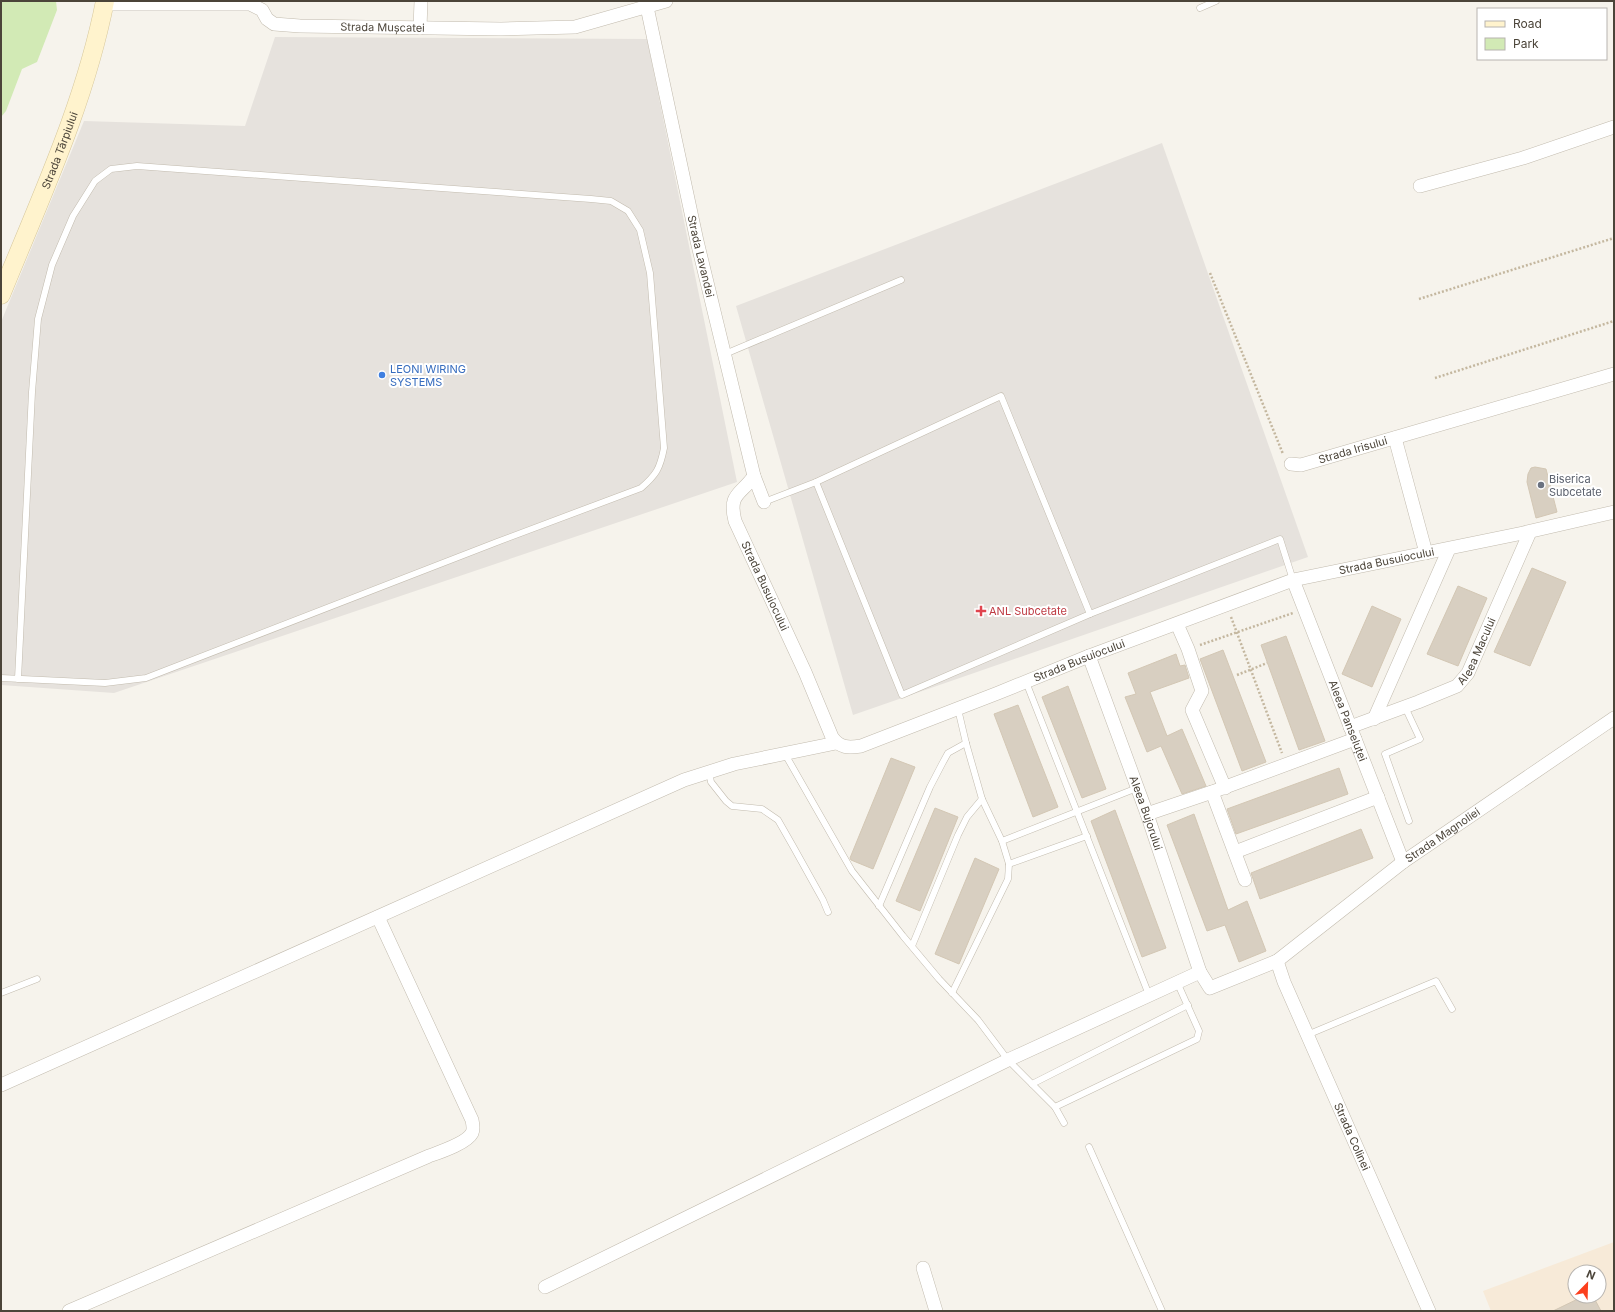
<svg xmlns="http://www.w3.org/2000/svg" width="1615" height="1312" font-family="Inter,sans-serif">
<rect width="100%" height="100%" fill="#f6f3ec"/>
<path fill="#f7ead8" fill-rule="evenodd" d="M1614,1242v69h-123l-8,-20zM1575,1272h24v24h-24z"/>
<g fill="#e6e2dd">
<path d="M275,37l372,2 90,443 -623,211 -113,-8v-363l83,-201 161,5z"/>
<path d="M1162,143l146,414 -455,158 -117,-409z"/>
</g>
<path fill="#d2eab5" d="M1,1h55l1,9 -20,52 -15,7 -16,42 -5,6z"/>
<g fill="#d8cfc1" stroke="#d3c7b4">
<path d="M1535,467l11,2 11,43 -21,6 -9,-36 1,-8 3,-6z"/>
<path d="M1532,568l34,14 -36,84 -36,-14z"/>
<path d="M1458,586l29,12 -29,68 -31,-12z"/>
<path d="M1372,606l29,13 -29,68 -30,-13z"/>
<path d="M1286,636l39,105 -26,9 -38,-105z"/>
<path d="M1223,650l43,112 -24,9 -42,-112z"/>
<path d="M1176,654l4,12 5,-1 4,13 -39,14 17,44 15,-7 24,57 -24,8 -21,-48 -14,6 -22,-55 11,-3 -8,-21z"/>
<path d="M1068,686l38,103 -24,9 -40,-101z"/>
<path d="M1018,705l40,102 -25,10 -39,-103z"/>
<path d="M891,758l24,9 -42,102 -22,-9 -1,-2z"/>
<path d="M1339,768l9,26 -112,40 -9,-25z"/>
<path d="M935,808l23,9 -38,94 -24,-10z"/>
<path d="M1115,810l51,138 -24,9 -51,-136z"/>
<path d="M1194,814l34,96 19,-9 19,50 -27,11 -14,-37 -18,6 -40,-106z"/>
<path d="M1361,829l12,29 -113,41 -9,-26z"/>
<path d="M975,858l24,11 -40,95 -24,-10z"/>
<path d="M1584,1296h9l8,15h-48z"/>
</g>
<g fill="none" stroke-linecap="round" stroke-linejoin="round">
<g stroke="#c2bbae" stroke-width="7">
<g id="lane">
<path d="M1200,8l16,-7"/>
<path d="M725,354l176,-74"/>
<path d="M816,482l86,213 188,-81"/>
<path d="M764,502l52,-20 185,-86 89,218 190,-75 13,41"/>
<path d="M1,678l104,5 41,-5 351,-136 144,-54c15,-13 19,-19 23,-40l-14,-175 -10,-43 -12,-19 -17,-10 -20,-2 -454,-33 -26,3 -16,12 -22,35 -21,49 -14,54 -6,73 -14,287"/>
<path d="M1026,682l123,313"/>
<path d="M1405,707l15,32 -35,15 24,67"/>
<path d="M785,754l67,117 51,65 36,43 39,41 30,40 47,47 9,16"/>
<path d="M709,772l2,10 15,19 6,5 30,3 16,11 16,28 29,52 5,12"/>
<path d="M1002,841l135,-53"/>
<path d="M1009,864l78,-28"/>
<path d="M879,906l51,-119 12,-23 6,-11 18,-10"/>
<path d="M912,946l46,-111 9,-18 15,-18"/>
<path d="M1,993l36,-14"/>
<path d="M952,993l56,-114 1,-15 -7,-23 -20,-42 -16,-56 -8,-34"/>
<path d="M1307,1035l129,-54 16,28"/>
<path d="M1032,1084l156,-79"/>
<path d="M1055,1107l142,-68 2,-8 -22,-49"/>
<path d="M1089,1147l73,164"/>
</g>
</g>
<g stroke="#c2bbae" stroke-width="14">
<g id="street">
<path id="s1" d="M105,4h145l12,6 5,9 7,5 26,2 201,3 74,-2 91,-26"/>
<path id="s2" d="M647,7l50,234 57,235 10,26"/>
<path d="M420,28l1,-27"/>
<path d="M1420,186l103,-28 91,-31"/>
<path d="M1395,438l31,115"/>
<path id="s3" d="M1291,464l10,1 313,-91"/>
<path id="s4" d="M754,476c-13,19 -26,17 -19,45l70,151 27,65c8,11 16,11 29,9l137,-53 91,-37 204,-76 230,-47 91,-21"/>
<path id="s5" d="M1293,580l110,282"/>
<path d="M1177,624l11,25 14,42 -10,19 33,78"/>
<path id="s6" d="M1089,656l58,158 53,158"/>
<path d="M1374,719l75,-170"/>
<path id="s7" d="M1350,727l68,-25 39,-16 11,-13 62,-141"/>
<path d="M1212,792l33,88"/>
<path d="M1147,814l65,-22 143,-53"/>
<path d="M1235,852l143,-55"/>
<path id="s8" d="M1277,961l7,21 145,329"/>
<path d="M1,1085l683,-305 50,-16 102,-21"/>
<path d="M923,1268l13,43"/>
<path id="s9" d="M545,1287l463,-227 192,-88 10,16 67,-27 126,-99 211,-144"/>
<path d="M69,1311l360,-155c11,-4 38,-13 43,-23 2,-4 1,-8 0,-13l-94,-203"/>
</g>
</g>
<g stroke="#d6c79b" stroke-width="19">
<g id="secondary">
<path id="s10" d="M1,295c39,-96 84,-192 104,-294"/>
</g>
</g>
<g stroke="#c4b79f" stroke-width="2.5" stroke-dasharray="2 2" stroke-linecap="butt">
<path d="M1210,273l73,181"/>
<path d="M1419,299l195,-61"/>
<path d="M1435,378l179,-57"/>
<path d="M1231,617l51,136"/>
<path d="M1200,645l93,-32"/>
<path d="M1237,675l30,-12"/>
</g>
<use href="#lane" stroke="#fff" stroke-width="6"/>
<use href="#street" stroke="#fff" stroke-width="13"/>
<use href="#secondary" stroke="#fff3cd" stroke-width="18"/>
</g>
<circle fill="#3f7fe0" stroke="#fff" stroke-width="1.5" cx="382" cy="375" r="4"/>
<circle fill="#6b7280" stroke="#fff" stroke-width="1.5" cx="1541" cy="485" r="4"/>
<path fill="#e0444e" stroke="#fff" stroke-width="1.5" d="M979 605h4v4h4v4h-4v4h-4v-4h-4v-4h4z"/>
<g text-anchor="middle" stroke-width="4" stroke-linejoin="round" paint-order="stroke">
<g font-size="11" fill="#4b4439" stroke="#fff">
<text dy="4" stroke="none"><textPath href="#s1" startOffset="286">Strada Mușcatei</textPath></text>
<text dy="4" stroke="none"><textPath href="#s10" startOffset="156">Strada Tărpiului</textPath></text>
<text dy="4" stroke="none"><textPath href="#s2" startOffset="255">Strada Lavandei</textPath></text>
<text dy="4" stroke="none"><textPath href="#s3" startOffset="64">Strada Irisului</textPath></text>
<text dy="4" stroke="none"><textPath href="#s4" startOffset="880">Strada Busuiocului</textPath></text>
<text dy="4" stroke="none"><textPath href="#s4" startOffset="124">Strada Busuiocului</textPath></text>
<text dy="4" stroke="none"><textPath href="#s7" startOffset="155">Aleea Macului</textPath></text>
<text dy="4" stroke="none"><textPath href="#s4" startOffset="556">Strada Busuiocului</textPath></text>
<text dy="4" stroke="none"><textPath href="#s5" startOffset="151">Aleea Panseluței</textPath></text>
<text dy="4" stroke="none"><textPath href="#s6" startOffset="167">Aleea Bujorului</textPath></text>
<text dy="4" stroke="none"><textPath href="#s9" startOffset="1026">Strada Magnoliei</textPath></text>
<text dy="4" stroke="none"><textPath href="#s8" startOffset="191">Strada Colinei</textPath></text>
</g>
<g font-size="11" fill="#366cbe" stroke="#fff" text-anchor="start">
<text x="390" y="373">LEONI WIRING<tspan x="390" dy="13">SYSTEMS</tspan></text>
</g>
<g font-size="11" fill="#5b616d" stroke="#fff" text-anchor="start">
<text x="1549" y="483">Biserica<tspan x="1549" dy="13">Subcetate</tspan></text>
</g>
<g font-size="11" fill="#be3a42" stroke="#fff" text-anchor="start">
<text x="989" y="615">ANL Subcetate</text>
</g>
</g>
<rect width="1615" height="1312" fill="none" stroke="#4b4439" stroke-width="4"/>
<rect x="1477" y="8" width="130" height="52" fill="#ffffff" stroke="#b7b4b0"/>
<rect x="1485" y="21" width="20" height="6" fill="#fff3cd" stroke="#b7b4b0"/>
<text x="1513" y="28" font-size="12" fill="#4b4439">Road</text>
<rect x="1485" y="38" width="20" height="12" fill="#d2eab5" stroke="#b7b4b0"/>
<text x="1513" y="48" font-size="12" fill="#4b4439">Park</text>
<g transform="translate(1587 1284) rotate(23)"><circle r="19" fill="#ffffff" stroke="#b7b4b0"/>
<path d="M0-3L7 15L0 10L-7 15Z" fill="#fc3f1d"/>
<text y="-6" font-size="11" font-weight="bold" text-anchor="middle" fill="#4b4439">N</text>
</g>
</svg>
